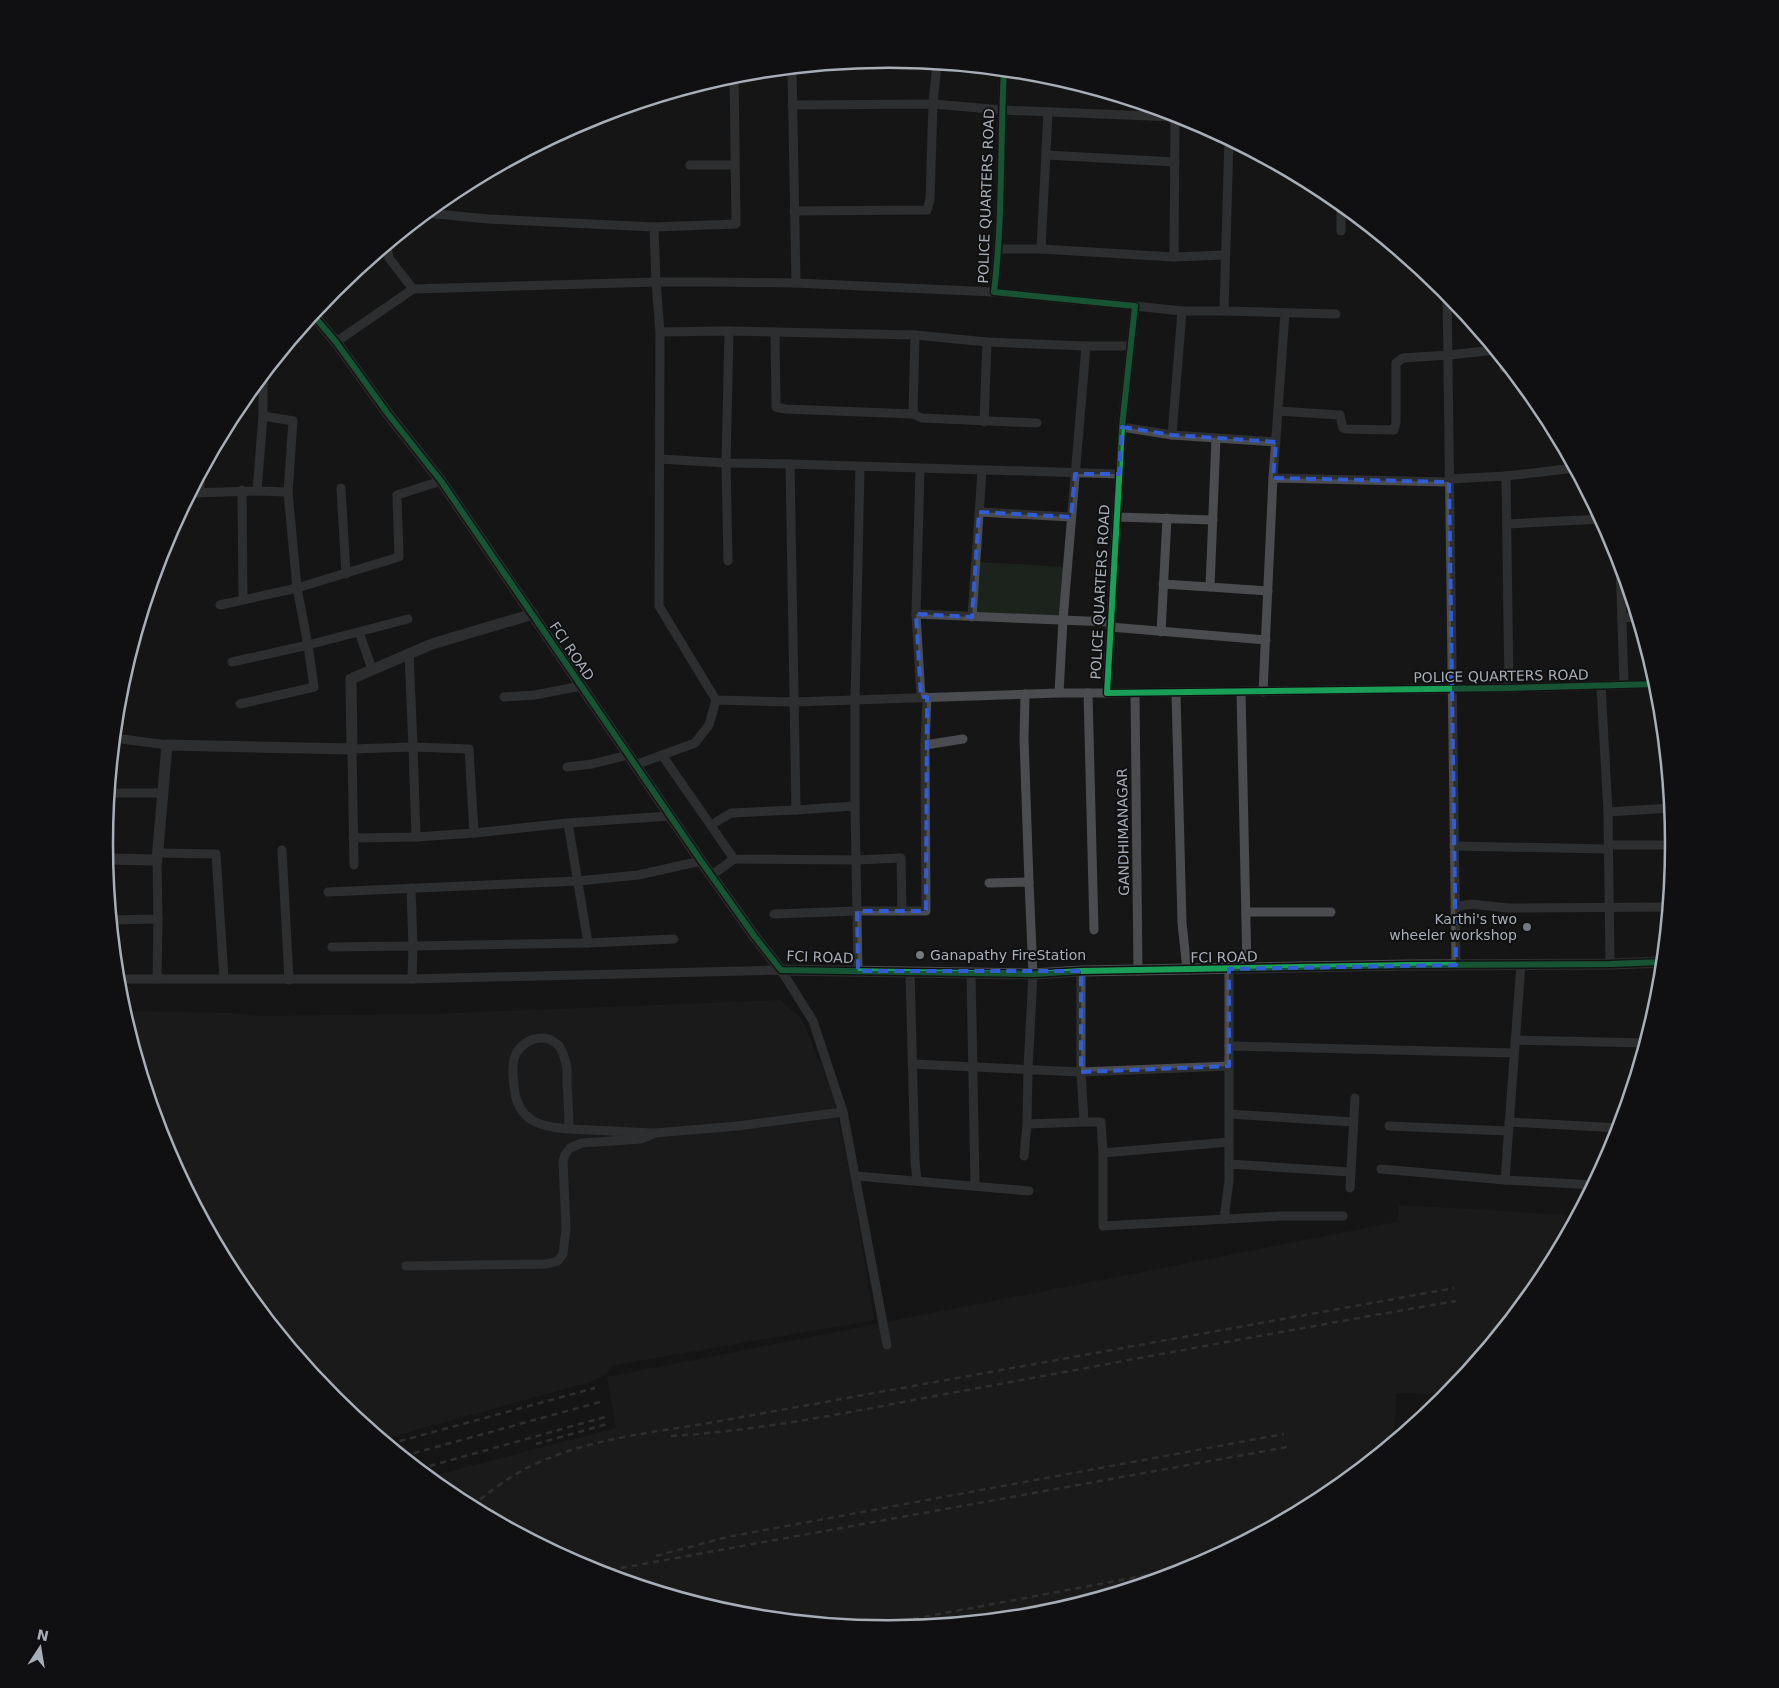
<svg xmlns="http://www.w3.org/2000/svg" width="1779" height="1688" font-family="'DejaVu Sans',sans-serif">
<rect width="100%" height="100%" fill="#161616"/>
<g fill="#202022">
<path d="M780,1000l22,19 30,74 20,92 22,135 -260,45 -12,12 -16,6 -203,56 -49,-40 -98,-119 -72,-136 -40,-133 107,2 27,3 172,-2z"/>
<path d="M1399,1205l167,10 -1,23 -23,42 -93,114 -53,-1 -2,48 -68,56 -136,73 -148,44 -153,15 -153,-15 -147,-45 -136,-72 -24,-20 187,-49 -9,-51 790,-155z"/>
</g>
<path fill="#1c231c" d="M980,562l85,5 -4,51 -86,-4z"/>
<g fill="none" stroke-linecap="round" stroke-linejoin="round">
<g stroke="#4a4c4f" stroke-width="9">
<path d="M937,63l-4,41 69,6 173,7"/>
<path d="M792,68l4,215"/>
<path d="M1004,70c-4,74 -1,148 -10,222l141,14 -13,121 -15,266 402,-5 149,-4"/>
<path d="M792,105l141,-1 -3,95 -3,11 -133,1"/>
<path d="M1046,155l129,7"/>
<path d="M690,165h45"/>
<path d="M426,213l62,6 166,8 2,55 4,50"/>
<path d="M654,227l82,-3 -2,-150"/>
<path d="M1341,231v-27"/>
<path d="M387,246l2,12 24,31"/>
<path d="M999,249h42l133,8 1,-143"/>
<path d="M1041,249l7,-137"/>
<path d="M1174,257l51,-2"/>
<path d="M1447,292l9,673"/>
<path d="M1135,306l47,5h42l5,-172"/>
<path d="M1182,311l-10,124 104,7"/>
<path d="M1224,311l112,3"/>
<path d="M729,331l-3,132 64,1"/>
<path d="M775,332l1,75 9,2 128,5 9,4 115,5"/>
<path d="M336,342l77,-53 243,-7h54l86,1 198,9"/>
<path d="M1504,361v7h6"/>
<path d="M1278,411l62,4 3,13 3,1 48,1 2,-7v-60l7,-5 46,-3 46,-5"/>
<path d="M913,414l2,-79"/>
<path d="M984,422l3,-80"/>
<path d="M1122,427l50,8"/>
<path d="M1216,438l-6,149 58,4"/>
<path d="M660,459l66,4 2,98"/>
<path d="M920,469l-4,145 5,83"/>
<path d="M1506,476l3,212"/>
<path d="M1273,478l12,-165"/>
<path d="M1450,479l56,-3 69,-8"/>
<path d="M341,488l5,86"/>
<path d="M242,490l1,109"/>
<path d="M257,491l31,1"/>
<path d="M191,493l66,-2 6,-75v-40"/>
<path d="M199,493l2,-18"/>
<path d="M979,512l92,5"/>
<path d="M1117,517l96,3"/>
<path d="M1507,524l95,-5"/>
<path d="M1620,559l4,126"/>
<path d="M1163,584l47,3"/>
<path d="M220,605l77,-17 102,-31 -2,-62 44,-14"/>
<path d="M916,614l194,8"/>
<path d="M972,617l10,-146"/>
<path d="M1622,618l15,-1"/>
<path d="M1110,627l156,13"/>
<path d="M359,632l13,37"/>
<path d="M1161,632l6,-114"/>
<path d="M232,662l76,-17 100,-26"/>
<path d="M1601,686l7,126 2,152"/>
<path d="M1241,692l6,276"/>
<path d="M1263,692l10,-214 176,4"/>
<path d="M1059,693l4,-73 23,-274"/>
<path d="M1088,693l6,237"/>
<path d="M1107,693h-48l-265,9 -78,-2 -57,-94 1,-274 69,-1 186,4 72,7 99,4h45"/>
<path d="M1135,693l3,278"/>
<path d="M1176,693l6,230 5,47"/>
<path d="M1025,694l-1,45 5,143"/>
<path d="M504,697l31,-2 46,-9"/>
<path d="M240,704l74,-17 -6,-42 -11,-57 -9,-96 5,-71 -30,-5"/>
<path d="M115,738l52,7"/>
<path d="M925,745l2,-48"/>
<path d="M662,755l72,104 122,1 45,-2 1,53"/>
<path d="M635,765l60,-22 14,-18 7,-25"/>
<path d="M567,767l25,-3 36,-9"/>
<path d="M109,793h54"/>
<path d="M855,806l-59,4 -6,-346 329,10"/>
<path d="M1608,812l63,-4"/>
<path d="M568,823l20,120 86,-4"/>
<path d="M711,825l20,-12 65,-3"/>
<path d="M416,837l-3,-90 56,2 5,84"/>
<path d="M353,838l63,-1 58,-4 94,-10 102,-7"/>
<path d="M1608,845h67"/>
<path d="M1454,846l154,3"/>
<path d="M282,850l7,130"/>
<path d="M159,853l57,1 8,124"/>
<path d="M354,865l-2,-116 61,-2 -4,-94"/>
<path d="M712,875l22,-16"/>
<path d="M989,883l40,-1 4,92 -5,95 -1,55 -3,32"/>
<path d="M411,888l2,58 175,-3"/>
<path d="M328,892l250,-11 60,-6 63,-14"/>
<path d="M1455,907l16,-3 37,4 161,-1"/>
<path d="M1246,912h85"/>
<path d="M774,914l83,-3h69l-1,-166 38,-6"/>
<path d="M112,920l46,-1 -1,-59"/>
<path d="M332,947l81,-1 -1,33"/>
<path d="M1521,964l-16,216 88,5"/>
<path d="M858,971l-3,-165v-106l5,-233"/>
<path d="M910,972l5,189 2,20"/>
<path d="M971,972l4,213"/>
<path d="M118,979h294l369,-9 32,51 30,91 44,233"/>
<path d="M157,979l1,-60"/>
<path d="M1515,1040l131,3"/>
<path d="M1229,1046l285,7"/>
<path d="M912,1064l169,8 148,-6"/>
<path d="M1229,1114l125,8"/>
<path d="M1084,1122h17l2,31"/>
<path d="M1509,1122l111,6"/>
<path d="M1027,1124l57,-2 -3,-50v-101"/>
<path d="M1389,1126l119,5"/>
<path d="M569,1129c0,-16 -1,-31 -2,-46 0,-7 1,-16 -2,-23 -1,-4 -3,-10 -6,-14 -14,-16 -40,-6 -45,13 -2,8 -1,19 0,27 3,34 24,41 55,43l83,4"/>
<path d="M1229,1142l-126,11v73l178,-10h62"/>
<path d="M1229,1164l122,8"/>
<path d="M1381,1169l124,11"/>
<path d="M856,1176l173,15"/>
<path d="M1350,1188l5,-90"/>
<path d="M1224,1219l5,-38v-212"/>
<path d="M406,1266l140,-2 12,-3 5,-7 3,-26 -3,-67 2,-6 5,-7 12,-5 59,-4 14,-6 83,-7 105,-14"/>
</g>
<g stroke="#4a4c4f" stroke-width="11">
<path d="M313,315l23,27 52,72 53,67 260,380 54,76 26,33 252,4 48,-3 328,-6 201,-1 53,-2"/>
<path d="M106,859l51,1 10,-115 185,4 -1,-70 81,-35 101,-30"/>
</g>
<g stroke="#4a4c4e" stroke-width="2.5" stroke-dasharray="6 5" stroke-linecap="butt">
<path d="M671,1436c99,-6 198,-28 296,-46 163,-30 326,-61 489,-89"/>
<path d="M389,1444l206,-56"/>
<path d="M536,1444l71,-20"/>
<path d="M403,1456l197,-54"/>
<path d="M419,1469l186,-52"/>
<path d="M471,1506c19,-14 38,-30 60,-40 56,-27 118,-33 178,-43l745,-135"/>
<path d="M656,1556l71,-19 557,-103"/>
<path d="M599,1572l688,-125"/>
<path d="M979,1620l115,-22"/>
<path d="M870,1627l326,-61"/>
</g>
<g stroke="#101012" stroke-width="9">
<g id="cycleway">
<path d="M1004,70c-4,74 -1,148 -10,222l141,14 -13,121 -15,266 402,-5 149,-4"/>
<path d="M313,315l23,27 52,72 53,67 260,380 54,76 26,33 252,4 48,-3 328,-6 201,-1 53,-2"/>
</g>
</g>
<use href="#cycleway" stroke="#1a9f57" stroke-width="6"/>
</g>
<path d="M0 0H1779V1688H0ZM1122,427l50,8 104,7 -3,36 176,4 7,483 -227,4v97l-148,6v-101h-223l-1,-60h69l1,-214h-6l-5,-83 56,3 7,-105 92,5 4,-43h44z" fill="#161616" fill-opacity=".55" fill-rule="evenodd"/>
<path fill="none" stroke="#325cd3" stroke-width="4" stroke-dasharray="10 6" stroke-linejoin="round" d="M1122,427l50,8 104,7 -3,36 176,4 7,483 -227,4v97l-148,6v-101h-223l-1,-60h69l1,-214h-6l-5,-83 56,3 7,-105 92,5 4,-43h44z"/>
<g fill="#74797f" stroke="#101012" stroke-width="2">
<circle cx="1527" cy="927" r="5"/>
<circle cx="920" cy="955" r="5"/>
</g>
<g text-anchor="middle" stroke-width="4" stroke-linejoin="round" paint-order="stroke">
<g font-size="14" fill="#a7aeb7" stroke="#101012">
<text transform="translate(986 196) rotate(-88)" y="5">POLICE QUARTERS ROAD</text>
<text transform="translate(1100 592) rotate(-87)" y="5">POLICE QUARTERS ROAD</text>
<text transform="translate(572 651) rotate(56)" y="5">FCI ROAD</text>
<text transform="translate(1501 676) rotate(-1)" y="5">POLICE QUARTERS ROAD</text>
<text transform="translate(1123 832) rotate(-91)" y="5">GANDHIMANAGAR</text>
<text transform="translate(820 957) rotate(2)" y="5">FCI ROAD</text>
<text transform="translate(1224 957) rotate(-1)" y="5">FCI ROAD</text>
</g>
<g font-size="14" fill="#a7aeb7" stroke="#101012" text-anchor="end">
<text x="1517" y="924">Karthi's two<tspan x="1517" dy="16">wheeler workshop</tspan></text>
<text x="930" y="960" text-anchor="start">Ganapathy FireStation</text>
</g>
</g>
<path d="M0 0H1779V1688H0ZM113 844a776 776 0 1 1 1552 0a776 776 0 1 1-1552 0Z" fill="#101012" fill-rule="evenodd"/>
<path fill="none" stroke="#a7aeb7" stroke-width="2.5" d="M113 844a776 776 0 1 1 1552 0a776 776 0 1 1-1552 0Z"/>
<g transform="translate(40 1648) rotate(12)" stroke="#101012" stroke-width="4" paint-order="stroke">
<path d="M0-4L9 19L0 12L-9 19Z" fill="#a7aeb7"/>
<text y="-8" font-size="14" font-weight="bold" text-anchor="middle" fill="#a7aeb7">N</text>
</g>
</svg>
